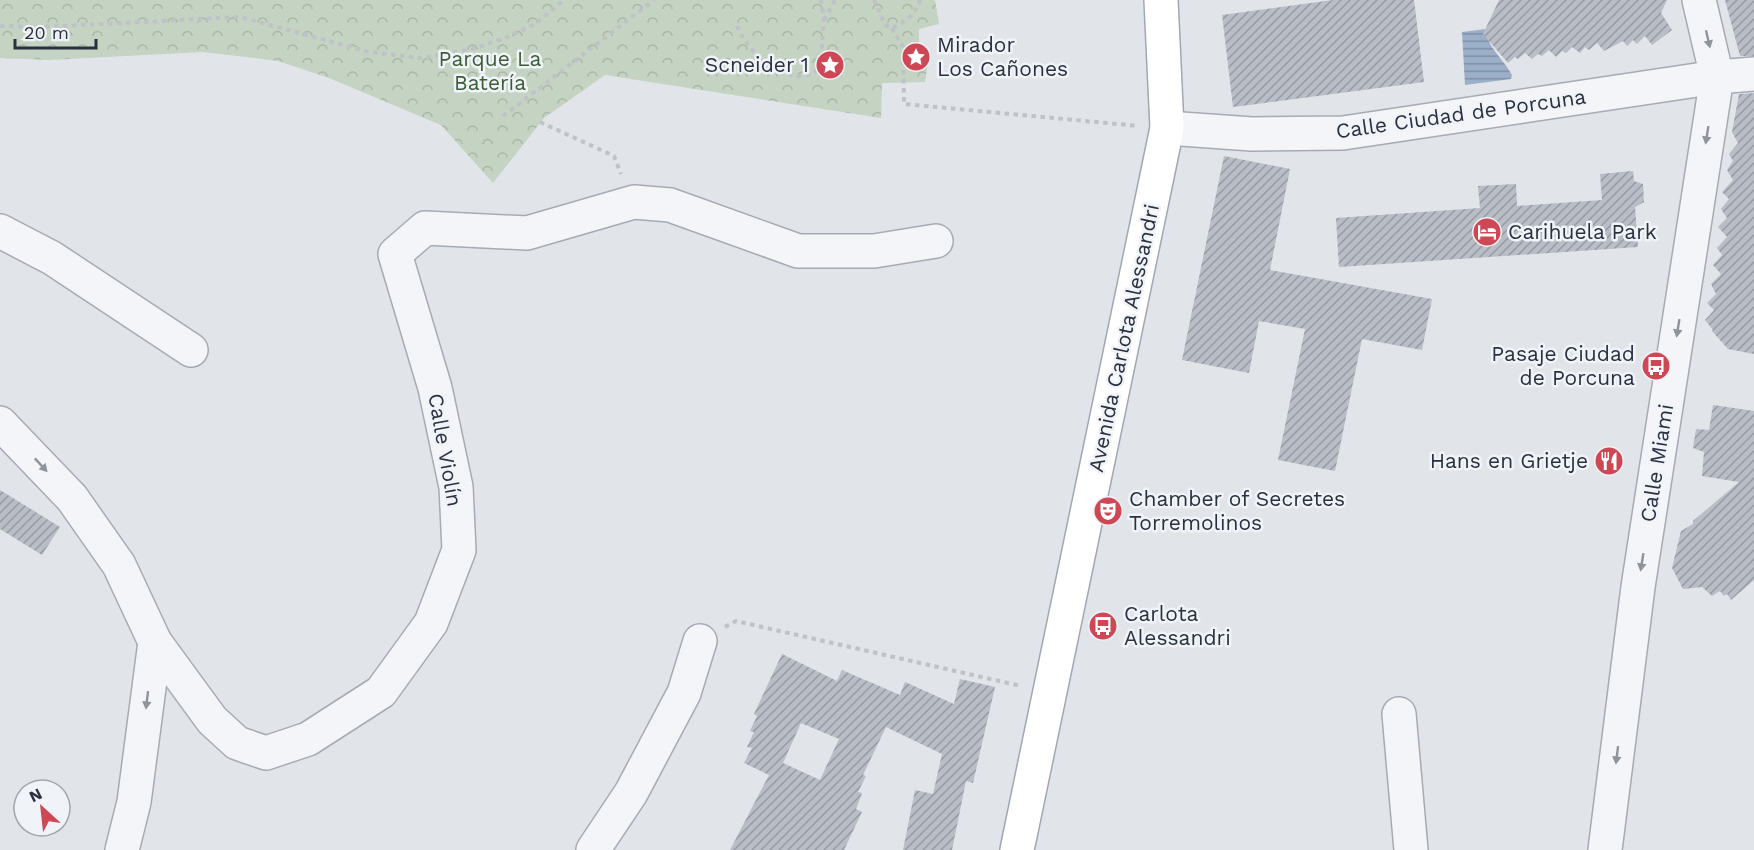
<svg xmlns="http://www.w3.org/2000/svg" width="1754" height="850" font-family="'Work Sans',sans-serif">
<defs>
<pattern id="park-crowns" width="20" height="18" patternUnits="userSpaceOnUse" patternTransform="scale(1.5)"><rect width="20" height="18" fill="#c5d3c2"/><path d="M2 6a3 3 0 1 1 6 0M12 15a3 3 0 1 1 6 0" fill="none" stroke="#a9b6a8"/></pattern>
<pattern id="water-rules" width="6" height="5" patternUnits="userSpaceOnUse" patternTransform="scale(1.5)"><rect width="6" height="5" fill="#9cafc9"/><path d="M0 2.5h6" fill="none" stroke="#7f8fa5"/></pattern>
<pattern id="building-hatch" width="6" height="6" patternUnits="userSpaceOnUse" patternTransform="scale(1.5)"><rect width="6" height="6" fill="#b8bdc6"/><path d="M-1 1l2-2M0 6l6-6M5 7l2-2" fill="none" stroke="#969aa2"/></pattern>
</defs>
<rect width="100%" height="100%" fill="#e1e4e9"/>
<path fill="url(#park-crowns)" d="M0,0h935l4,24 -20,5v27h10l-4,26 -43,1 -1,35 -276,-43 -61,43 -51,65 -52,-58 -112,-47 -51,-17 -75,-9 -154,8 -49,-2z"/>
<path fill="url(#water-rules)" d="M1486,29c1,19 17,29 26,46l-1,4 -46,6 -3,-53z"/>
<g fill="url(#building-hatch)" fill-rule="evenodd">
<path d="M1333,0h81l10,82 -191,25 -11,-92z"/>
<path d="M1499,0h168l-6,13 11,17 -20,15 -7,-9 -8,8 -4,-4 -6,6 -4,-5 -19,10 -7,-8 -8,7 -4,-3 -5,6 -8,-6 -6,6 -4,-2 -6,6 -7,-7 -7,6 -4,-2 -6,5 -7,-6 -7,6 -3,-2 -7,6 -25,-29z"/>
<path d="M1725,0h29v56h-14z"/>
<path d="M1754,93v261l-26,-5 -16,-18 1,-1 -8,-10 9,-10 -7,-7 9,-9 -5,-10 10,-10 -8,-9 9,-10 -5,-7 10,-11 -9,-10 9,-9 -6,-9 8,-10 -7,-7 11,-12 -6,-10 6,-9 -4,-7 9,-11 -6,-11 7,-38z"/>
<path d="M1224,156l66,13 -20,101 162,29 -10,51 -60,-11 -27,132 -57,-11 27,-131 -46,-8 -10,52 -67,-13z"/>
<path d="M1633,171l1,10 9,3 1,18 -9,5 3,40 -299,20 -3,-49 144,-10 -2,-22 38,-2 1,22 85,-6 -2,-26z"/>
<path d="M1713,405l41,6v169l-23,20 -4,-6 -3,2 -4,-5 -8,5 -10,-9 -19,2 -11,-21 9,-37 12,-7v-3l46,-39 -37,-6 2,-24 -11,-4 3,-19 13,1z"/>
<path d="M0,490l60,37 -18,28 -42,-26z"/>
<path d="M782,654l55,27 5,-11 58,25 5,-13 49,22 6,-25 35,8 -22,96 -7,-2 -14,69h-49l12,-60 18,4 9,-40 -56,-27 -23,48 3,1 -8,16 4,1 -6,16 6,3 -18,38h-114l39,-75 -25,-12 8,-15 -5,-1 7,-15 -4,-1 7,-15 -3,-2zM801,723l38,16 -19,41 -37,-17z"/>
</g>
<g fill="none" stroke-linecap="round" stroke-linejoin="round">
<g stroke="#a6abb3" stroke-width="36">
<g id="minor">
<path d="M1167,128l85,6 91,-1 374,-56 37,-3"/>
<path d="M0,231l52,27 139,92"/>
<path d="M0,423l72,75 47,67 36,77 57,78 25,23 29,10 42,-14 73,-47 50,-69 28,-73 -3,-63 -21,-99 -40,-134 30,-26 102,5 107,-31 36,3 128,46h76l62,-10"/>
<path d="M1399,714l12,136"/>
<path d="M122,850l12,-48 21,-160"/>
<path d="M593,850l38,-57 53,-100 16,-52"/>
<path d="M1605,850l33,-263 79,-510 -18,-77"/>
</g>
</g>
<g stroke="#a0a7b5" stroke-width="36">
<path id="major" d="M1017,850l150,-722 -6,-128"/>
</g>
<g stroke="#bfc2c8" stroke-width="4" stroke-dasharray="4.5 4.5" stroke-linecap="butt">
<path d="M874,0l11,25 7,3c12,-5 24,-14 28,-28"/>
<path d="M824,20l11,-20"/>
<path d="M0,26l42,1 198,-10 129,35 51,6 49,-8 36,-12 30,-14 29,-24"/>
<path d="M737,26c10,24 38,51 65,50 7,-1 13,-4 18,-7l4,-49 -3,-20"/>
<path d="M892,28l11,19 1,57 235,22"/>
<path d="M503,116l151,-116"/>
<path d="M540,122l74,34 7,18"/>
<path d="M725,627l11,-6 285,65"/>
</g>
<use href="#minor" stroke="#f4f5f8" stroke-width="33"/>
<use href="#major" stroke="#fff" stroke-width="33"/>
</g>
<defs><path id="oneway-solid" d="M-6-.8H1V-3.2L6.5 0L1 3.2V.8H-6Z" transform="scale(1.5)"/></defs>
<g fill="#8e939c">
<use href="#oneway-solid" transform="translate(1708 39) rotate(77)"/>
<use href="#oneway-solid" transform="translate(1707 135) rotate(99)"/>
<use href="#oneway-solid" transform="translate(1678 328) rotate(99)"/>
<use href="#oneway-solid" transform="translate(41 465) rotate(47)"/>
<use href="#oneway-solid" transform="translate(1642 562) rotate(99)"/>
<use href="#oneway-solid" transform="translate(147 700) rotate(97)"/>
<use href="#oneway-solid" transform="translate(1617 755) rotate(97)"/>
</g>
<defs>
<g id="sight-disc" transform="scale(1.5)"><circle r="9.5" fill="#cd4854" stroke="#f0f3f7"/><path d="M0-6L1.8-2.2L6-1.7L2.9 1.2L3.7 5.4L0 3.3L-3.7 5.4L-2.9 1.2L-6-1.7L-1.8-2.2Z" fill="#fff"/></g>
<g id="hotel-disc" transform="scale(1.5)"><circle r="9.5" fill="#cd4854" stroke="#f0f3f7"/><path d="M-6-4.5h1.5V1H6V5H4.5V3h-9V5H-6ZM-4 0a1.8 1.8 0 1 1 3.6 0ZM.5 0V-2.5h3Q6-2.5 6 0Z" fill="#fff"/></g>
<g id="bus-disc" transform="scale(1.5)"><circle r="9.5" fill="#cd4854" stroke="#f0f3f7"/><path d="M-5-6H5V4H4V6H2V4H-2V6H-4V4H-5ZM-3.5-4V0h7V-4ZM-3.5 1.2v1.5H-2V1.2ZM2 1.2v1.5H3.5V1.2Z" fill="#fff"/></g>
<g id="restaurant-disc" transform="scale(1.5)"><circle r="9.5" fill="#cd4854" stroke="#f0f3f7"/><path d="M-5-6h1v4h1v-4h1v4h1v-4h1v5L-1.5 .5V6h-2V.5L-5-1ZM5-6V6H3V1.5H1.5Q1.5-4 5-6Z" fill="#fff"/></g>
<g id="theatre-disc" transform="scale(1.5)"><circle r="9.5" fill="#cd4854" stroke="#f0f3f7"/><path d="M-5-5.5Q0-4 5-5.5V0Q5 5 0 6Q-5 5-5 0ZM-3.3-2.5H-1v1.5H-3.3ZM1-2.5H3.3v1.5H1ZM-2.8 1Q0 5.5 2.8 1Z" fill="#fff"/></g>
</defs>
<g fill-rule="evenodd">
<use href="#sight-disc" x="916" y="57"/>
<use href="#sight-disc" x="830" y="65"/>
<use href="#hotel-disc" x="1487" y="232"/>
<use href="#bus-disc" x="1656" y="366"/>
<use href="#restaurant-disc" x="1609" y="461"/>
<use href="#theatre-disc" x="1108" y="511"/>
<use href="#bus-disc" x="1103" y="626"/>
</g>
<g text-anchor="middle" stroke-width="5" stroke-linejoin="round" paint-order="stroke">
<g font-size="21" fill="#293141" stroke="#f0f3f7" text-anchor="start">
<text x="937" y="52">Mirador<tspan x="937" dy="24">Los Cañones</tspan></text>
<text x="809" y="72" text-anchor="end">Scneider 1</text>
<text x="1508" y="239">Carihuela Park</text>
<text x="1635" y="361" text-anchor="end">Pasaje Ciudad<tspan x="1635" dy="24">de Porcuna</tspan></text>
<text x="1588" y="468" text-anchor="end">Hans en Grietje</text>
<text x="1129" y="506">Chamber of Secretes<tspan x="1129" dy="24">Torremolinos</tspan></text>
<text x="1124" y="621">Carlota<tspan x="1124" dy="24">Alessandri</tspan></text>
</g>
<g font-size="21" fill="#3c5c37" stroke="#f0f3f7">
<text x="490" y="66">Parque La<tspan x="490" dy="24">Batería</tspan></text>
</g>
<g font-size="21" fill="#293141" stroke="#f0f3f7">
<text transform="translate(1461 114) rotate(-8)" y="7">Calle Ciudad de Porcuna</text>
<text transform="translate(1124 338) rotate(-78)" y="7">Avenida Carlota Alessandri</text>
<text transform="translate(445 450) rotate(80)" y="7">Calle Violín</text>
<text transform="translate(1657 463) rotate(-81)" y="7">Calle Miami</text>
</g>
</g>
<g transform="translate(42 808) rotate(333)"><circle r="28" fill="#f0f3f7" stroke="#a0a5ae" stroke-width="1.5"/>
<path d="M0-4.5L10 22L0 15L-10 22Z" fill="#cd4854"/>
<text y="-9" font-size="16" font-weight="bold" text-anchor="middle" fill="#293141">N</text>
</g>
<path d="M15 39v9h81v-9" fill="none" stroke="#293141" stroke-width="3"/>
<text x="24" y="39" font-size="18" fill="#293141" stroke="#f0f3f7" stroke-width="4.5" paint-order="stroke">20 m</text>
</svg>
